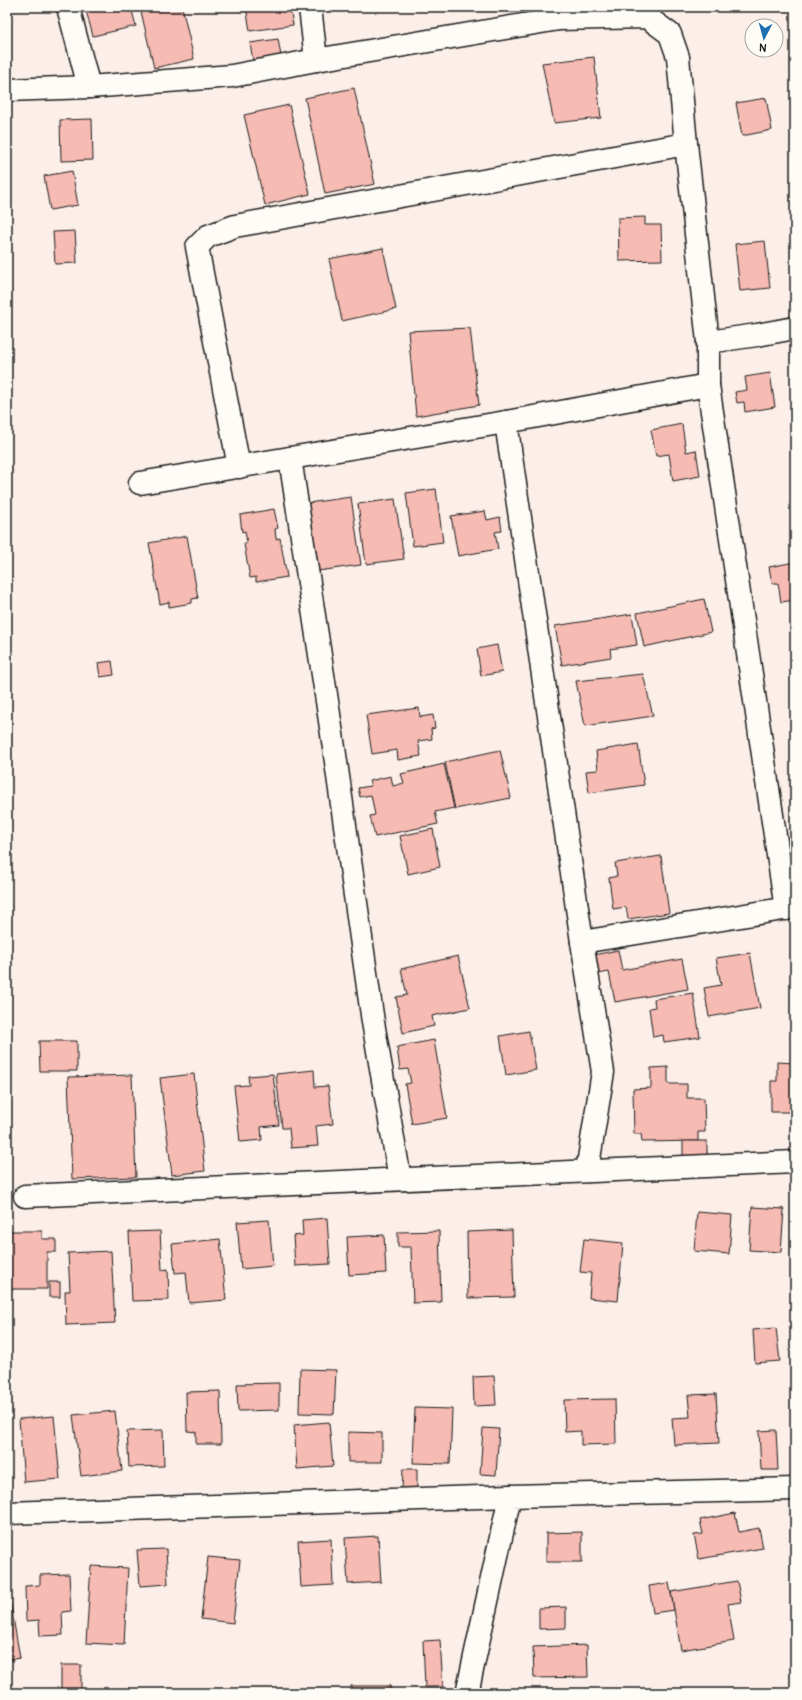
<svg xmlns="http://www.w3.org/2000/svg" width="802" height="1700" font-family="Pangolin,sans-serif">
<rect width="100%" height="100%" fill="#fcefe9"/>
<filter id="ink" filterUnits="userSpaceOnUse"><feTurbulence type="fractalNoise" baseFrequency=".025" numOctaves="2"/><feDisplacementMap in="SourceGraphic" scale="8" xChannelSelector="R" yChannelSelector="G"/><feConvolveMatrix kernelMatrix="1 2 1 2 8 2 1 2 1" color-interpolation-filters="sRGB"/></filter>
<g filter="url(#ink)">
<g fill="#f6bbb3" stroke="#1c1c1c">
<path d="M85,7h46l5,19 -43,10z"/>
<path d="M140,7h42l12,52 -40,9z"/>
<path d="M246,7h44l3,18 -43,6z"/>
<path d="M278,39l4,23 -28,5 -4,-24z"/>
<path d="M594,57l7,61 -47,5 -12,-60z"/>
<path d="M354,88l21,96 -50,10 -20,-96z"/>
<path d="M766,98l6,32 -30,6 -6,-33z"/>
<path d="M289,105l21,89 -45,11 -21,-90z"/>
<path d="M92,119l1,41 -32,1 -1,-41z"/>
<path d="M72,171l6,34 -28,5 -6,-34z"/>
<path d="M645,217v8h16l1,35 -43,1 -1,-43z"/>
<path d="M75,231l2,32 -22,1 -2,-32z"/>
<path d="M765,241l5,47 -30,3 -5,-47z"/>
<path d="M383,248l13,61 -54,12 -13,-62z"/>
<path d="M470,328l9,77 -63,11 -8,-85z"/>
<path d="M770,373l5,34 -30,5 -1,-10 -7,1 -2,-11 12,-2 -2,-13z"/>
<path d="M682,424l4,28 10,-2 4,26 -27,5 -4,-27 -13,2 -5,-26z"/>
<path d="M436,489l7,53 -30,4 -7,-53z"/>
<path d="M351,497l10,68 -43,6 -10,-68z"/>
<path d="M395,499l9,60 -38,5 -8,-60z"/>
<path d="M274,509l4,19 -3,1 1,10 4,-1 7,39 -31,5v-5l-6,1 -6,-34 3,-1 -2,-12 -3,1 -2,-17z"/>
<path d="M485,511l2,9 13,-3 2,14 -7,1 3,17 -40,7 -7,-40z"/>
<path d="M187,536l11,62 -6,1v4l-23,4v-5l-9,2 -11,-61z"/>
<path d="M795,562v38l-14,2 -3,-19h-6l-3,-16z"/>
<path d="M704,599l7,33 -67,15 -7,-34z"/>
<path d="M632,614l5,31 -27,4 1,8 -49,8 -7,-39z"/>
<path d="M497,645l5,27 -21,4 -4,-27z"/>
<path d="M112,661l2,14 -14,2 -2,-14z"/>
<path d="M643,674l10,42 -68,10 -9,-45z"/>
<path d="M419,708l1,9 13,-2 2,13 -4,1 1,10 -14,2 3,15 -23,4 -1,-10 -25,4 -6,-39z"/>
<path d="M638,744l6,41 -55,8 -3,-22 12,-1 -2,-19z"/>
<path d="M500,750l11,48 -56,11 -10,-47z"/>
<path d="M444,764l10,44 -19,4 3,12 -63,13 -5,-21 5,-1 -4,-20 -11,2 -2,-9 13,-2 -2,-5 22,-5 2,10 11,-3 -3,-9z"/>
<path d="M433,829l7,38 -32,7 -8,-38z"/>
<path d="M661,856l8,57 -41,6 -2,-12 -13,2 -4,-31 8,-2 -2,-13z"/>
<path d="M618,950l4,20 60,-11 6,30 -73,13 -6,-30 -16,3 -4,-19z"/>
<path d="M750,953l10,55 -51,9 -5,-29 17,-3 -5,-27z"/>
<path d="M458,956l12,52 -38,8 2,10 -31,7 -7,-36 11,-2 -6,-26z"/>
<path d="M693,993l7,44 -36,5 -1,-7 -10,2 -4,-29 6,-1 -1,-8z"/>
<path d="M529,1031l7,39 -30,5 -6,-39z"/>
<path d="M434,1040l13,78 -35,6 -7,-40 6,-1 -3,-14 -8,1 -3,-23z"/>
<path d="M39,1041h38v30h-37z"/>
<path d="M777,1062l18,1v49h-24v-31h6z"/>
<path d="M668,1067v17h19v14h17l1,34h-7v9l-56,1 -1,-8h-7l-1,-45 18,-1v-20z"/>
<path d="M314,1070l1,17 13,-1 5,38 -17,2 2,20 -27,2 -2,-20h-7l-6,-54z"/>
<path d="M194,1074l11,97 -33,4 -12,-97z"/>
<path d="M273,1074l6,51 -18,2 1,13 -22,2 -6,-56 15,-1 -1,-9z"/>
<path d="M132,1075l4,102 -64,2 -4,-102z"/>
<path d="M683,1141h24v17l-24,1z"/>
<path d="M752,1207l32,2 -3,43 -32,-2z"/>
<path d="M697,1212l35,3 -3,39 -35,-3z"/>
<path d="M327,1218l3,46 -35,2 -2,-30 10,-1 -1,-15z"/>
<path d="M269,1220l4,46 -32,3 -4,-47z"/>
<path d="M512,1230l2,67 -46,1 -1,-66z"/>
<path d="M9,1231h33v8h14v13h-9v37h-38z"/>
<path d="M160,1231l2,39 6,-1 1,31 -37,1 -3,-69z"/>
<path d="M439,1231l2,71 -28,1 -2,-56h-13v-15z"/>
<path d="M384,1235l2,38 -37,2 -2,-38z"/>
<path d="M220,1239l6,61 -37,3 -3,-31 -11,1 -3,-29z"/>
<path d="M584,1239l39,4 -5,58 -29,-3 2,-25 -11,-1z"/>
<path d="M111,1251l4,72 -49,2 -1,-34h5l-2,-38z"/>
<rect x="49" y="1282" width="11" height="15"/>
<path d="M776,1328l4,33 -25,2 -2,-33z"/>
<path d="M300,1369l36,1 -2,44 -35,-1z"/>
<path d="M494,1376l2,29 -22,1 -1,-29z"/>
<path d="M279,1383v27l-41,1 -1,-27z"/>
<path d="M220,1391l1,53h-25v-12l-9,-1 -1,-39z"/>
<path d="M716,1394l3,49 -45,2 -2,-27 18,-1 -2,-22z"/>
<path d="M615,1399l1,45 -35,1v-14l-16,1 -1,-32z"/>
<path d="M415,1408l37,1 -2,55 -37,-1z"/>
<path d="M115,1411l7,60 -41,5 -8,-61z"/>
<path d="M54,1416l6,63 -36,3 -5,-63z"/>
<path d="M794,1417h1v18l-3,-1z"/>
<path d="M329,1422l4,44 -36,3 -3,-44z"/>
<path d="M483,1428l16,1 -3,46 -16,-1z"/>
<path d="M163,1430l1,36 -35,1 -2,-36z"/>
<path d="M776,1430l2,40h-17l-2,-39z"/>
<path d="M348,1432l34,1v29h-34z"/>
<path d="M403,1469h14v19h-15z"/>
<path d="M735,1513l4,19 20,-4 4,20 -64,11 -5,-24 9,-1 -3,-14z"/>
<path d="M582,1532v30h-36v-29z"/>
<path d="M378,1536l3,46 -33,2 -3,-46z"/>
<path d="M331,1539l2,46 -32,2 -3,-46z"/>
<path d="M166,1549l2,35 -28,2 -3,-36z"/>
<path d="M208,1557l32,3 -7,63 -32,-4z"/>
<path d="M91,1566l37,2 -4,77 -38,-2z"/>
<path d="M69,1574l2,37 -9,1 1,23 -23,1 -1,-16 -13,1 -1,-35 15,-1v-10z"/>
<path d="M737,1581l4,21 -13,2 6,37 -53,9 -10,-58z"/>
<path d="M669,1583l5,27 -21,3 -4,-27z"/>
<path d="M7,1594h2l11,64 -13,2z"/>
<path d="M566,1607v21l-27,1v-21z"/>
<path d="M440,1640l3,47h-18l-2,-46z"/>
<path d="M587,1645l1,32 -54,1 -1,-31z"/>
<rect x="61" y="1665" width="20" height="28"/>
<rect x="351" y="1686" width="39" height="7"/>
<path d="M55,1689l1,4h-26z"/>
</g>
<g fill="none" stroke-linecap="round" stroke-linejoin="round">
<g stroke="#1c1c1c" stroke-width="25">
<g id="street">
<path d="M68,7l21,80"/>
<path d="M310,7l6,53"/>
<path d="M7,90l82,-3 143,-11 84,-16 243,-41 88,-2 23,17 8,23 8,87 22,198 49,-7 38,-7"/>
<path d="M708,385l78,524"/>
<path d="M506,422l76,520 213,-35"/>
<path d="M290,458l42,276 41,288 27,157"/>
<path d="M239,467l-42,-220 11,-11 27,-10 451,-82"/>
<path d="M140,483l366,-61 202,-37v-43"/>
<path d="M582,942l21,130 -16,99"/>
<path d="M25,1196l770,-34"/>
<path d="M7,1513l503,-17"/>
<path d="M467,1693l43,-197 285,-7"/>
</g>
</g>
<use href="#street" stroke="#fdfcf7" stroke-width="22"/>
</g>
</g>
<rect width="802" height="1700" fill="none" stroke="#fdfcf7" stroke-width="24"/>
<rect x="12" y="12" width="778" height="1676" fill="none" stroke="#1c1c1c" stroke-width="1.5" filter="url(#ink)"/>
<g transform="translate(764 38) rotate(186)"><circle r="19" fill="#fdfcf7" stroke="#a3a29f"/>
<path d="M0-3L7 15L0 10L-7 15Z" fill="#1f6fb2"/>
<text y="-6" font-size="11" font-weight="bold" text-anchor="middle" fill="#1c1c1c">N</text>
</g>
</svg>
